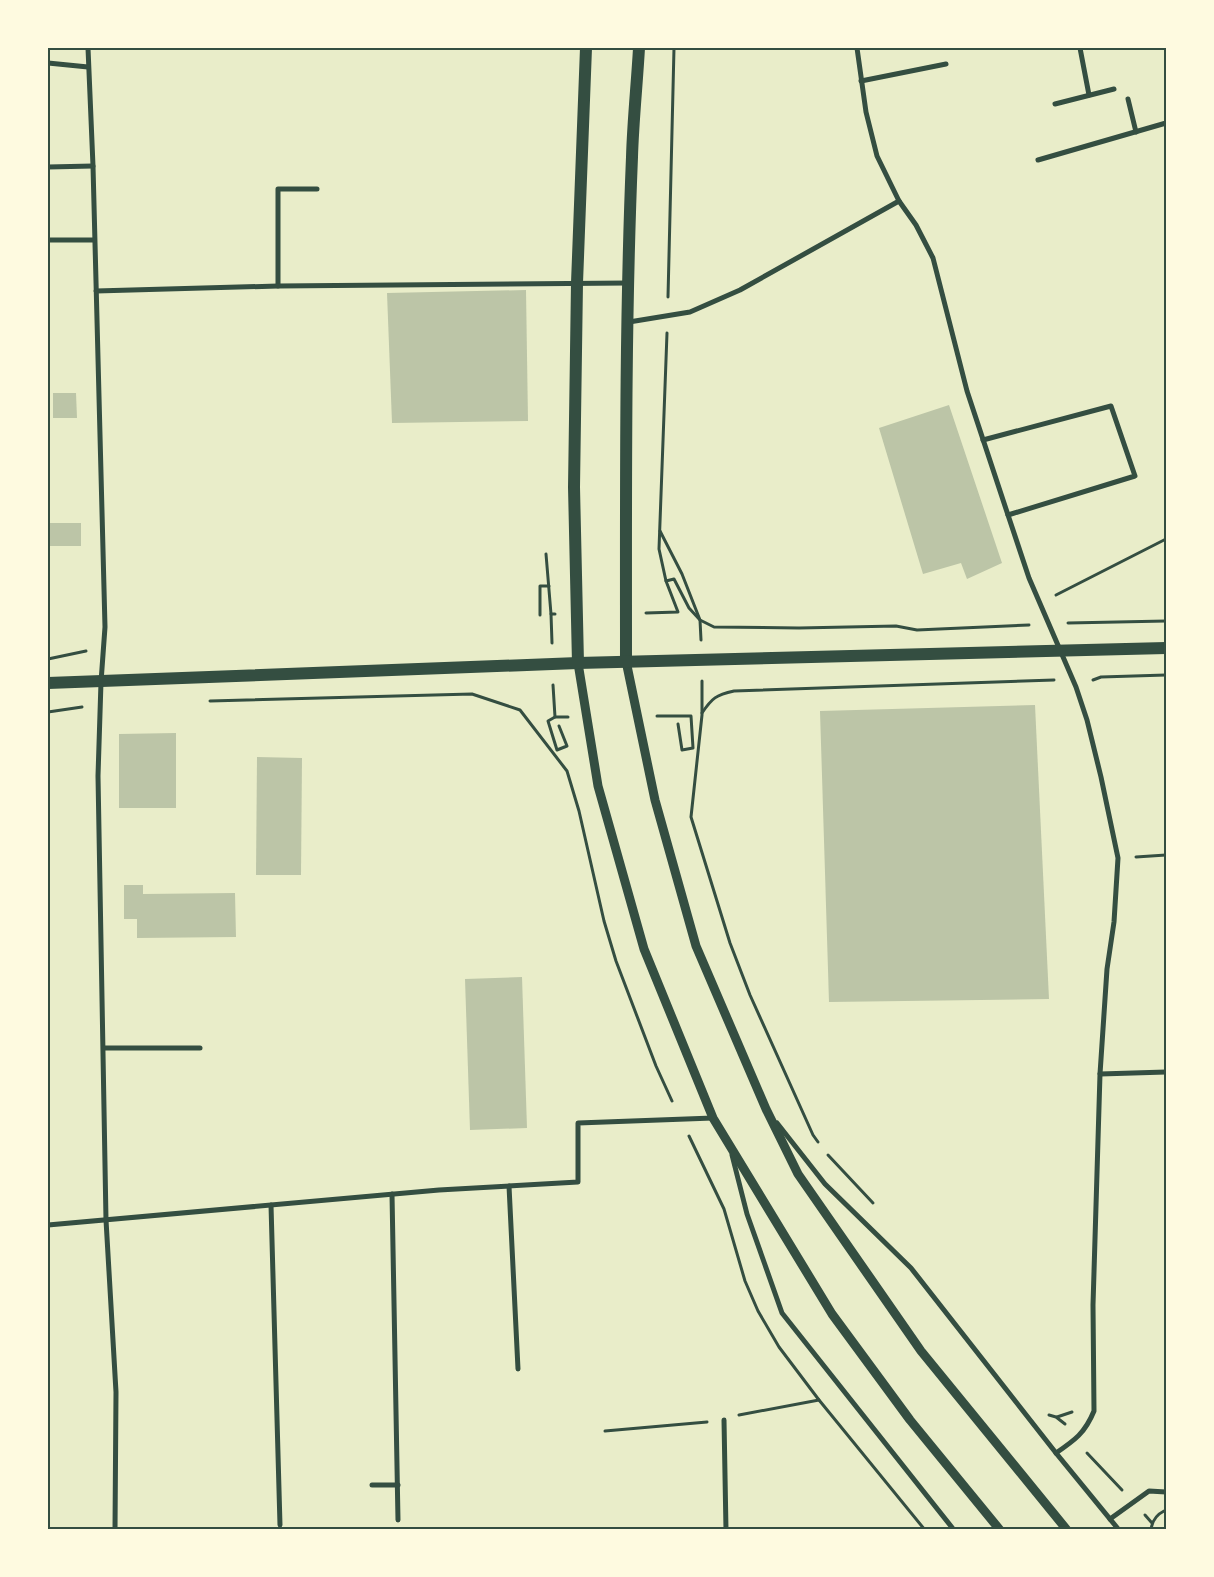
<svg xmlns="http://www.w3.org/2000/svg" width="1214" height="1577" font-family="'Archivo Narrow',sans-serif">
<rect width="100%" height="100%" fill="#e9edc9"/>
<g fill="#bcc5a7">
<path d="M526,290l2,131 -136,2 -5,-130z"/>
<path d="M53,393h23l1,25h-24z"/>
<path d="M949,405l53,158 -35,16 -6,-16 -38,11 -44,-146z"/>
<rect x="48" y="523" width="33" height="23"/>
<path d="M1035,705l14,294 -220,3 -9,-291z"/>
<path d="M176,733v75h-57v-74z"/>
<path d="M257,757l45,1 -1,117h-45z"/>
<path d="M124,885h19v9l92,-1 1,44 -99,1v-19h-13z"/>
<path d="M522,977l5,151 -57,2 -5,-151z"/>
</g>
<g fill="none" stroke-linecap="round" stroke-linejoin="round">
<g stroke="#344e41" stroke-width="3">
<path d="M668,297l6,-249"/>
<path d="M660,531l22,43 18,46 1,20"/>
<path d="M546,554l5,60"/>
<path d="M666,581l8,-2 15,29 11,12 14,7 85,1 97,-2 21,4 112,-5"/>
<path d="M1056,595l110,-56"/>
<path d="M646,613l32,-1 -12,-31 -7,-32 8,-216"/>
<path d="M540,615v-29h9"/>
<path d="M1068,623l98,-2"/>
<path d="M552,643l-1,-29h4"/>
<path d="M48,659l38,-8"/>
<path d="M1093,680l8,-3 65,-2"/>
<path d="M702,681v34l-11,102 39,126 20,52 63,140 5,7"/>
<path d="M553,685l2,32h13"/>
<path d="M210,701l262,-7 48,16 47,61 12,40 25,110 12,40 40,105 16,35"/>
<path d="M48,712l34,-5"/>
<path d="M702,713c10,-15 14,-18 32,-22l320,-11"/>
<path d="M657,716h34l2,32 -11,2 -4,-26"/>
<path d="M555,717l-7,4 9,29 10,-4 -8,-20"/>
<path d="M1136,857l30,-2"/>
<path d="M689,1136l35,73 21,72 13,30 21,36 40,53 106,130"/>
<path d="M828,1155l45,48"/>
<path d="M739,1415l80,-15"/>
<path d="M1049,1415l7,2 9,7"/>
<path d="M1057,1417l15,-5"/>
<path d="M605,1431l102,-9"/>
<path d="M1087,1453l35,37"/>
<path d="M1145,1515l7,8"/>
<path d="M1151,1530c1,-9 5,-15 13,-19"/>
</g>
<g stroke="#344e41" stroke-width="5">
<path d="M88,48l5,118 12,461 -4,55 -3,94 8,444 10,172 -1,138"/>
<path d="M857,48l9,64 11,44 22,45 17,24 17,33 34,133 41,124 21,63 47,109 11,33 14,57 17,81 -4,64 -7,47 -7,105 -7,231 1,106c-9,22 -19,29 -38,42"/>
<path d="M1080,48l9,47"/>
<path d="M48,63l40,4"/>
<path d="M861,81l85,-17"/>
<path d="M1128,99l8,33"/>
<path d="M1055,104l59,-15"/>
<path d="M1038,160l128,-37"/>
<path d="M48,167l45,-1"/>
<path d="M48,240h46"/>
<path d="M278,286v-97h39"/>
<path d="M96,291l182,-5 350,-3"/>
<path d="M629,322l61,-10 50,-22 159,-89"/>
<path d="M983,440l128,-34 24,70 -127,39"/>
<path d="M104,1048h96"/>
<path d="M1100,1074l66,-2"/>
<path d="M777,1123l48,61 86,84 145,185 63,77"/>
<path d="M732,1155l15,59 35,99 172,217"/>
<path d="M509,1186l9,183"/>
<path d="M392,1194l6,326"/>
<path d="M271,1205l9,320"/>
<path d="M48,1225l391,-35 139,-8v-59l135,-5"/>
<path d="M724,1420l2,110"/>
<path d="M372,1485h26"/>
<path d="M1110,1519l39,-28 17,1"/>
</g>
<g stroke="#344e41" stroke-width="9">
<path d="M626,661l29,139 41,146 70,163 32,65 123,177 146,179"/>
<path d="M578,663l20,123 46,163 69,169 119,196 78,106 90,110"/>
</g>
<g stroke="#344e41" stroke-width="12">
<path d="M626,661c0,-168 -1,-336 6,-504 1,-36 5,-73 7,-109"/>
<path d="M578,663l-4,-176 3,-204 9,-235"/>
<path d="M48,683l530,-20 588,-15"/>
</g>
</g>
<rect width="1214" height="1577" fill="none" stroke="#fefae0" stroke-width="98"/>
<rect x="49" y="49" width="1116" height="1479" fill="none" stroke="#344e41" stroke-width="2"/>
</svg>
